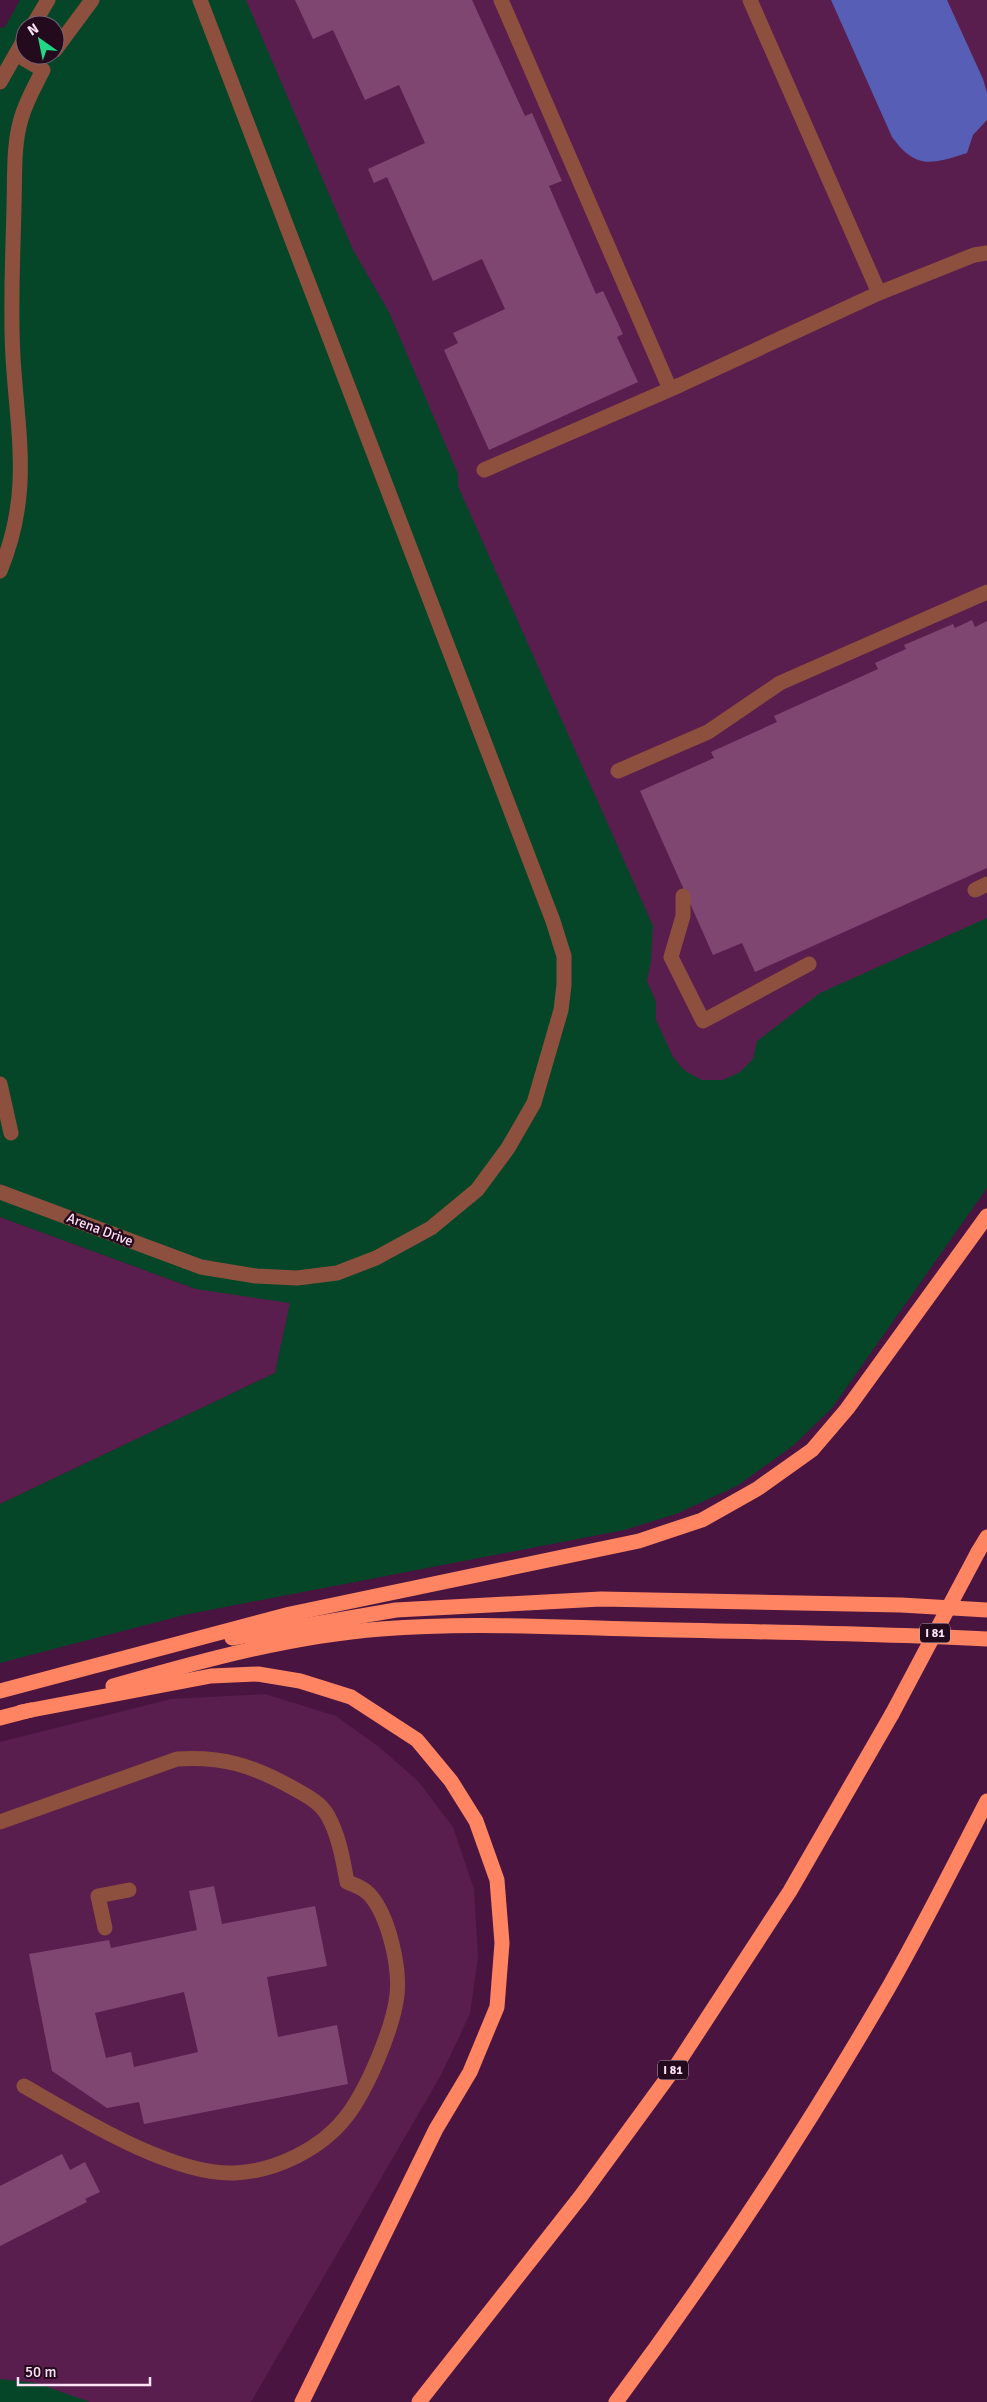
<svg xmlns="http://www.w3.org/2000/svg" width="987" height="2402" font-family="Signika,sans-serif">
<rect width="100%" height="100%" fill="#49143f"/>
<g fill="#591e4d">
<path d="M219,0h768v955l-298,154z"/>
<path d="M0,1217l196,72 97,1 -18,83 -275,131z"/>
<path d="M265,1694l71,22 43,31 39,34 35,46 21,62 4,68 -8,57 -29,61 -190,327h-251v-660l171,-43z"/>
</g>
<g fill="#064628" fill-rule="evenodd">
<path d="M20,0h226l107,250 36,62 69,162v12l195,440 -2,35 -4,20 9,21v18l17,37 12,14 17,9h21l17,-8 13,-13 4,-18 63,-48 167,-75v270l-155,220 -38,37 -57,41 -61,28 -52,16 -440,85 -184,48v-159l275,-131 15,-70 -94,-14 -196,-72v-1189l5,-1zM25,25h30v30h-30z"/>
<path d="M0,2379l36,4 54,19h-90z"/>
</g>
<path fill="#565eb5" d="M831,0h116l36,79 4,14v27l-14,15 -6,18c-35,11 -51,17 -75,-16z"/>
<g fill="#804672" fill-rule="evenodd">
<path d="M295,0h177l53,116 7,-3 30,68 -13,5 47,108 7,-3 20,43 -6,3 21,45 -149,68 -45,-100 14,-7 -5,-10 52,-24 -23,-50 -49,22 -46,-104 -13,6 -6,-14 57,-26 -26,-58 -34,15 -32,-70 -20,9z"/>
<path d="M972,620l3,7 12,-6v247l-232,104 -13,-29 -29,12 -73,-164 74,-33 -3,-6 66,-30 -3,-6 104,-47 -3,-6 31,-14 -2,-4 49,-21 2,4z"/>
<path d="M214,1886l8,38 93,-18 12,60 -60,11 11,60 59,-12 11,59 -204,40 -5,-22 -32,6 -55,-37 -23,-117 80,-14 2,8 86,-18 -8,-39zM184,1992l14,60 -64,15 -3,-15 -25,6 -11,-45z"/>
<path d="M62,2154l8,16 15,-8 15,30 -15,7 2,3 -87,44v-60z"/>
</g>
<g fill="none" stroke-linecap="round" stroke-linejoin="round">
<g stroke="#8e503e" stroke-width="15">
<path d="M501,0l169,389"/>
<path d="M750,0l129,293"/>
<path d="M33,25l15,-25"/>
<path d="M55,50l37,-50"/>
<path d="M0,82l25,-44"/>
<path d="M484,470l196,-85 199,-92 95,-38 13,-2"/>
<path d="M0,571c32,-77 18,-134 13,-213 -3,-51 0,-102 1,-152 1,-29 -1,-60 7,-87 5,-18 14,-33 22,-49l-27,-16"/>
<path d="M618,771l90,-39 72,-49 207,-91"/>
<path d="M975,890l12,-6"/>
<path d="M683,896v20l-12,41 32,64 106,-57"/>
<path d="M0,1084l11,49"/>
<path d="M0,1192l201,75 55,9 41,2 40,-5 39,-15 55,-30 46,-38 31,-42 26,-45 27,-93 3,-25v-29l-11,-35 -353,-921"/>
<path d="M0,1822l177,-63c46,-3 77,7 116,29 14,8 27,14 35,28 11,20 15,44 19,66 8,3 17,6 23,13 19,22 30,72 27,100 -4,34 -30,95 -51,122 -25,32 -70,54 -111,56 -62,3 -157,-56 -211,-87"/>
<path d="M105,1928l-7,-32 31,-6"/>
</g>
<g stroke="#ff8562" stroke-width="15">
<path d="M978,1552l9,-15"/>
<path d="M232,1638l164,-28 205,-11 300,6 86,5"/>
<path d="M113,1686c87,-25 177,-50 268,-57 84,-7 168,-2 252,0 118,3 236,4 354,10"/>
<path d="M0,1691l290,-77 349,-73 63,-21 55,-31 55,-39 35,-41 140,-193"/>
<path d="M21,1712l190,-36 47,-2 42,7 51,16 66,43 34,41 25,40 21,59 5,63 -5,64 -27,65 -34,57 -134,273"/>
<path d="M0,1718l31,-8"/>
<path d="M419,2402l162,-206 95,-130 114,-175 102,-177"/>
<path d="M616,2402c99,-133 191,-273 274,-417 34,-60 65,-122 97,-184"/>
</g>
<path stroke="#ff8562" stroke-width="15" d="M892,1714l86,-162"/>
</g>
<g text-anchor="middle" stroke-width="5" stroke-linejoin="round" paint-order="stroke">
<g fill="#230b1d" stroke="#bca2b5" stroke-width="1">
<rect x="920" y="1623.5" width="30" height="19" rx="4"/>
<rect x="658" y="2060.5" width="30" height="19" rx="4"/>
</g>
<g font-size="12" font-weight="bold" fill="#fee3f6">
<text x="935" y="1637">I 81</text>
<text x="673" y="2074">I 81</text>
</g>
<g font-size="14" fill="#fee3f6" stroke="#230b1d">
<text transform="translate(100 1229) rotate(21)" y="5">Arena Drive</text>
</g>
</g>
<g transform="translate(40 40) rotate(327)"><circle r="24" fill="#230b1d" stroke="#7b6174"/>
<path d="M0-4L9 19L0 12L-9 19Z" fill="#22d887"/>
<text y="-8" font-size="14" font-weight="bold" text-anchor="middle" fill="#fee3f6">N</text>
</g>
<path d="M18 2377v8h132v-8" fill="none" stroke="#fee3f6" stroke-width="2.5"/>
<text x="25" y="2377" font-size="15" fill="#fee3f6" stroke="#230b1d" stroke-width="4" paint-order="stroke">50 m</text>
</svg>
